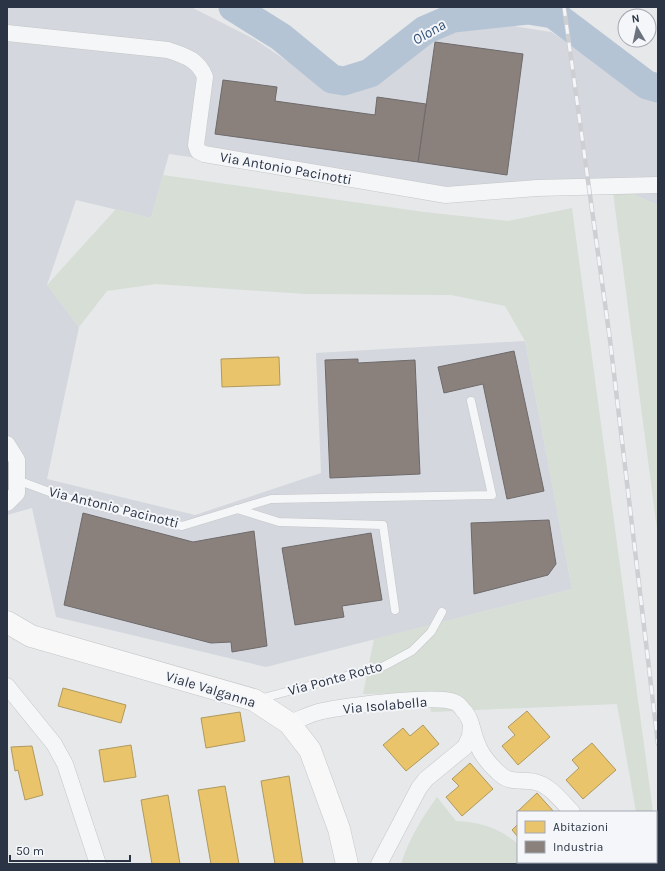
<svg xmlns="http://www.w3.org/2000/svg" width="665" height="871" font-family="Karla,sans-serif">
<rect width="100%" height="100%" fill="#e6e8ea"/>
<path fill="#d4d7dd" d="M7,7h184l63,32 71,47 47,-4 66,-44 49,-16 64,10 93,59 14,4v110l-30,-13 -182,1 -277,-39 -18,64 -75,-18 -29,85 32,42 -32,152 148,36 126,-42 -5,-120 209,-12 47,248 -306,78 -210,-50 -24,-109 -25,7z"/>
<g fill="#d6ded6">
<path d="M163,175l261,37 84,9 64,-13 81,604h-17l-19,-108 -186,8 -2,-19 -66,1 11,-55 198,-50 -47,-248 -20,-35 -54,-11 -145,-1 -150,-10 -49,7 -28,36 -32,-42 69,-76 35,9z"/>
<path d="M613,192h15l30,13v332z"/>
<path d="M437,797l19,24c25,1 43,7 62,23v18h19l2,2h-138c8,-25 21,-46 36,-67z"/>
<path d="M656,832l2,32h-15v-2h13z"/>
</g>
<g fill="#e9c46a" stroke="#b0995f">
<path d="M279,357l1,28 -58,2 -1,-28z"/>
<path d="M63,688l63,17 -5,18 -63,-17z"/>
<path d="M527,711l23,26 -32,28 -16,-19 13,-11 -7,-8z"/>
<path d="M240,712l5,29 -39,7 -5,-30z"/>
<path d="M423,725l16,19 -33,27 -23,-26 20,-17 7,8z"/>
<path d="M592,743l24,27 -33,29 -17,-19 13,-12 -7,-8z"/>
<path d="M131,745l5,32 -32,5 -5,-32z"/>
<path d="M32,746l11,49 -18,5 -7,-30 -3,1 -4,-24z"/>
<path d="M470,763l23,26 -31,27 -16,-19 13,-11 -7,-7z"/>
<path d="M289,776l14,88h-28l-14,-83z"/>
<path d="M225,786l14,78h-28l-13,-74z"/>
<path d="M537,793l17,19h-35l-1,-1z"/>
<path d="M168,795l12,69h-28l-11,-64z"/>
<path d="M518,824v13l-6,-7z"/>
<rect x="598" y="862" width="30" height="2"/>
</g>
<g fill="#8a817c" stroke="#6e6a6c">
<path d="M435,42l88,12 -16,121 -89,-13z"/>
<path d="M223,80l54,7 -2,14 100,14 2,-18 49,7 -8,58 -203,-28z"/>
<path d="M514,351l30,140 -37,8 -24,-115 -39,9 -6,-26z"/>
<path d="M358,359v4l57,-3 5,114 -90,4 -5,-118z"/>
<path d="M83,513l110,29 61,-11 13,115 -35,6 -1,-10 -20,1 -147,-38z"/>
<path d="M549,520l7,44 -8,11 -74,19 -3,-71z"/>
<path d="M371,533l11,67 -40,6 2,11 -49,8 -13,-77z"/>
</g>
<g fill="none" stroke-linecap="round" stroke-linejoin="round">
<path stroke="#b4c4d5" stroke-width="29" d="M233,7l48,30 51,42 12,2 26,-8 55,-43 28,-12 75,-8 25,4 94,71 11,3"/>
<g stroke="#c4c6c8" stroke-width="9">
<g id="service">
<path d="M17,480l46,17 119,29 89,-27 221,-4 -21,-94"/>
<path d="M237,509l42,13 104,3 12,85"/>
<path d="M259,699l125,-33 28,-15 19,-19 11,-20"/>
</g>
</g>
<g stroke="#c4c6c8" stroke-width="17">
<g id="minor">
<path d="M7,33l161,17c17,6 30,9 37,27l-9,68 2,6 6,3 242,41 91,-7 121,-3"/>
<path d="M7,444l10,16v33l-10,10"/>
<path d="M7,686l47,58 11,20 33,100"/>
<path d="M289,723c9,-3 17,-7 26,-10 20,-6 121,-19 139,-11 3,1 7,5 9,8 9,8 9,22 14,33 4,12 14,23 23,31 11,10 23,5 35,8 15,3 27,20 37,30"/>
<path d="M585,862l1,2"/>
<path d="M379,864l40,-76 7,-9 39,-32 5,-11 1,-11"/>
</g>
</g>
<g stroke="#c4c6c8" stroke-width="23">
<path id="secondary" d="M7,622l24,14 223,64 35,23 21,27 29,79 8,35"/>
</g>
<use href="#service" stroke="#f5f6f7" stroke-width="8"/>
<use href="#minor" stroke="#f5f6f7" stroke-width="16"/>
<use href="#secondary" stroke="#f8f8f8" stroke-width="22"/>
<g stroke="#cecfd2" stroke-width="4.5">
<path id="rail" d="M564,7l46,333 48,404"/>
</g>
<use href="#rail" stroke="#f4f6f9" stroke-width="3" stroke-dasharray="9" stroke-linecap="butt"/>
</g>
<g text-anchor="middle" stroke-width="4" stroke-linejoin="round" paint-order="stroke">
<g font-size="14" fill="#2b3445" stroke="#f4f6f9">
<text transform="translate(286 168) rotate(10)" y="5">Via Antonio Pacinotti</text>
<text transform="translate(114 507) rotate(14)" y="5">Via Antonio Pacinotti</text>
<text transform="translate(335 678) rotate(-15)" y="5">Via Ponte Rotto</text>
<text transform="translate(211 689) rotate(17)" y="5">Viale Valganna</text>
<text transform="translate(385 705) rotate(-5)" y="5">Via Isolabella</text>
</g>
<g font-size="15" font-style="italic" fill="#34527a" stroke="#f4f6f9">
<text transform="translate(429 32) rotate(-30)" y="5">Olona</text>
</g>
</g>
<rect width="665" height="871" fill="none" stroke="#2b3445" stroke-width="16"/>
<rect x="517" y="811" width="140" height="52" fill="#f4f6f9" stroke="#a4a8b1"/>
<rect x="525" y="821" width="20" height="12" fill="#e9c46a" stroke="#a4a8b1"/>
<text x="553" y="831" font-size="12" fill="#2b3445">Abitazioni</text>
<rect x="525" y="841" width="20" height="12" fill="#8a817c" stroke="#a4a8b1"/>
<text x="553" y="851" font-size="12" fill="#2b3445">Industria</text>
<g transform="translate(637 28) rotate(351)"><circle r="19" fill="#f4f6f9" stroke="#a4a8b1"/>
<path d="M0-3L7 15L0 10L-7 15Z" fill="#6c737f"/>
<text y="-6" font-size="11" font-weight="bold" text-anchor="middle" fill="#2b3445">N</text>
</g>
<path d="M10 855v6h120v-6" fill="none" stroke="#2b3445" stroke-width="2"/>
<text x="16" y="855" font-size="12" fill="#2b3445" stroke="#f4f6f9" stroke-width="3" paint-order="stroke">50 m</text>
</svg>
